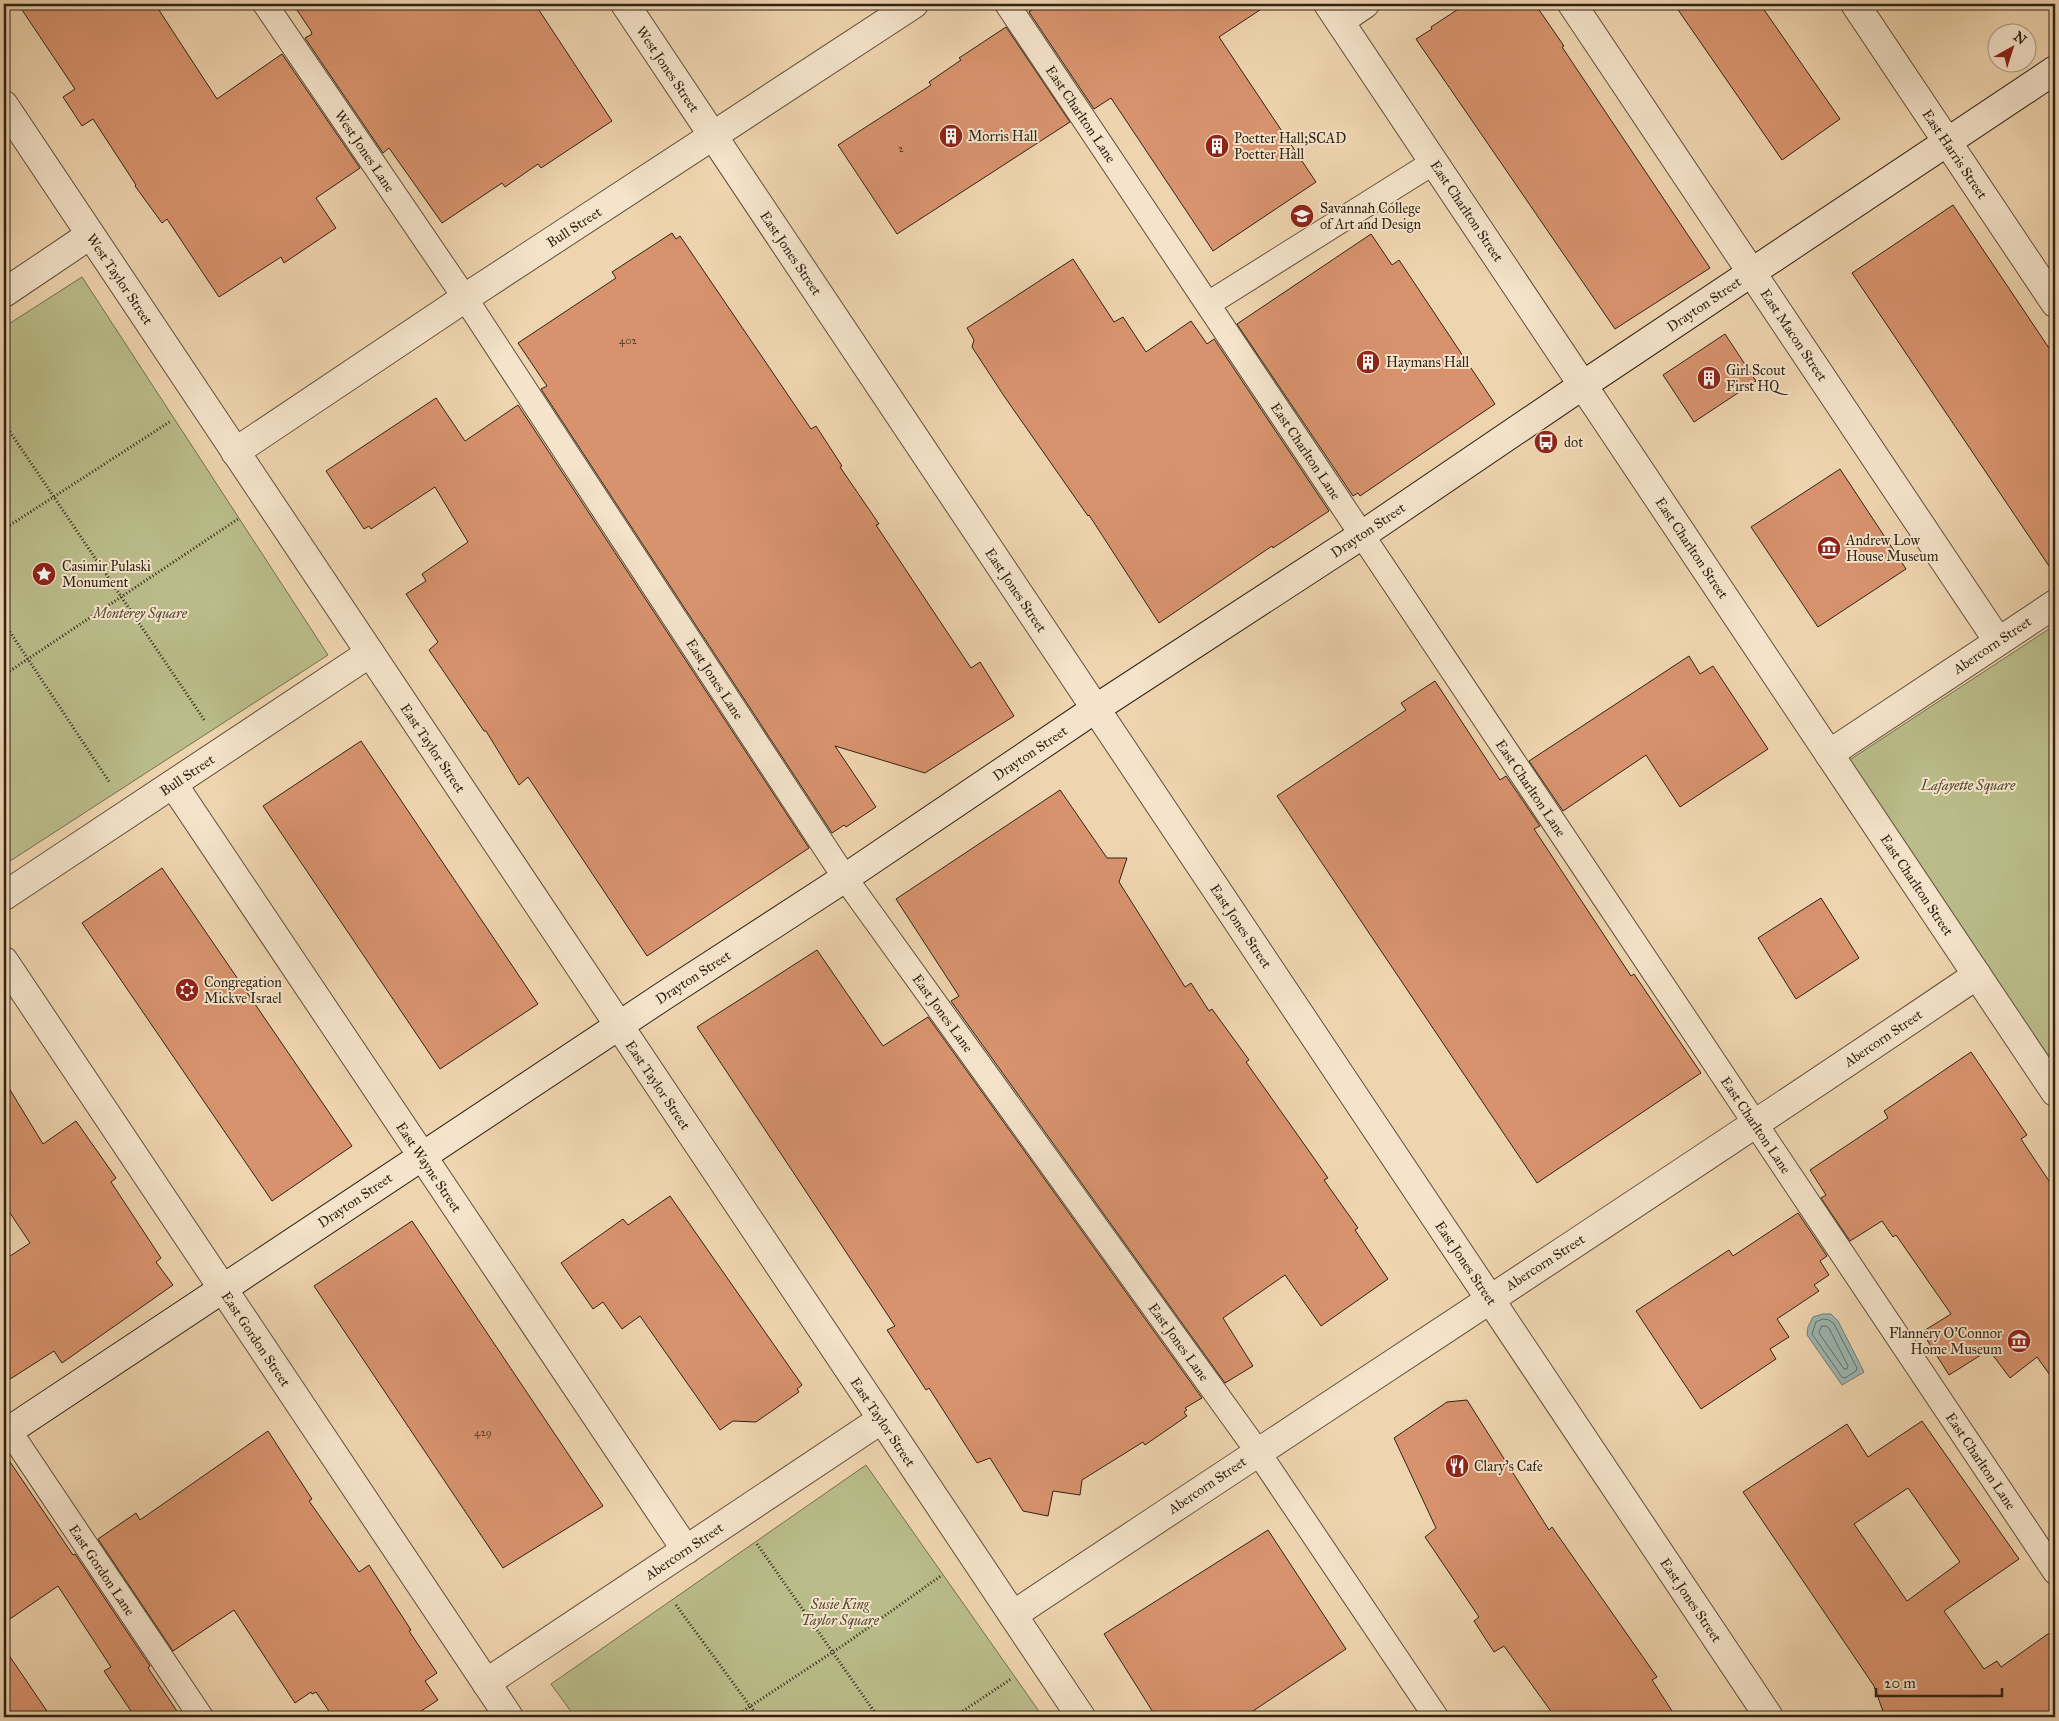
<svg xmlns="http://www.w3.org/2000/svg" width="2059" height="1721" font-family="'IM FELL Great Primer',serif">
<rect width="100%" height="100%" fill="#efd5af"/>
<filter id="stains"><feTurbulence type="fractalNoise" baseFrequency=".004" numOctaves="4"/><feColorMatrix values="0 0 0 0 .2 0 0 0 0 .09 0 0 0 0 .02 0 0 0 .5 -.17"/></filter>
<radialGradient id="worn" r=".72"><stop offset=".6" stop-color="#630" stop-opacity="0"/><stop offset="1" stop-color="#630" stop-opacity=".3"/></radialGradient>
<g fill="#babd8a" stroke="#747050">
<path d="M82,277l246,378 -324,210v-538z"/>
<path d="M2055,625v447l-207,-311z"/>
<path d="M866,1465l177,252h-468l-24,-33z"/>
</g>
<path fill="#9cb7b3" stroke="#707c74" d="M1823,1314h8l7,7 26,51 -22,13 -35,-50 1,-8 5,-10z"/>
<g fill="none" stroke-linecap="round" stroke-linejoin="round">
<g stroke="#666d64" stroke-width="1">
<path d="M1824,1319l5,1 5,4 23,44 -1,3 -11,7 -3,-1 -30,-43 4,-12z"/>
<path d="M1822,1326h4l3,2 19,38 -1,3h-3l-25,-36z"/>
</g>
</g>
<g fill="#d8936e" stroke="#2f2316" fill-rule="evenodd">
<path d="M18,4h137l62,95 65,-45 78,114 -44,30 20,30 -52,35 -3,-6 -62,40 -52,-78 -5,4 -27,-37 1,-1 -43,-66 -11,7 -19,-29 12,-8z"/>
<path d="M293,4h242l77,117 -71,47 -3,-4 -33,23 -3,-4 -60,40 -53,-75 -6,5 -78,-115 7,-4 -1,-3z"/>
<path d="M1041,4h228l-50,33 97,145 -103,69 -102,-153 -17,11 -65,-97z"/>
<path d="M1466,4h69l29,42 -2,1 148,221 -95,61 -199,-290 16,-10 -1,-2z"/>
<path d="M1674,4h86l80,115 -58,41z"/>
<path d="M1006,27l64,95 -173,112 -59,-89 93,-60 -2,-3 32,-22 -2,-2z"/>
<path d="M1953,205l102,152v218l-203,-302z"/>
<path d="M672,233l4,6 4,-3 131,193 5,-3 26,40 -2,1 39,57 -3,1 95,143 9,-6 34,54 -89,57 -90,-27 41,61 -30,20 -2,-2 -12,8 -291,-444 6,-3 -29,-43 98,-65 -4,-6z"/>
<path d="M1371,234l21,31 7,-5 96,144 -135,92 -2,-3 -5,3 -116,-172z"/>
<path d="M1073,259l41,63 9,-5 23,35 45,-31 16,23 7,-5 115,172 -56,37 -1,-2 -113,77 -70,-108 -1,1 -84,-120 -32,-49 2,-7 -7,-12z"/>
<path d="M1725,334l31,47 -62,41 -31,-47z"/>
<path d="M436,398l29,43 53,-36 291,443 -162,108 -119,-179 -9,8 -33,-54h-2l-55,-81 9,-8 -32,-48 20,-13 -4,-7 46,-32 -33,-55 -64,42 -2,-3 -5,3 -38,-58z"/>
<path d="M1840,469l66,100 -88,58 -67,-100z"/>
<path d="M1689,656l11,18 13,-8 55,83 -88,58 -34,-52 -83,56 -34,-50z"/>
<path d="M1435,681l65,99 6,-4 34,50 -6,3 97,147 3,-2 67,99 -164,110 -260,-387 129,-86 -5,-7z"/>
<path d="M361,741l177,263 -98,65 -177,-263z"/>
<path d="M1060,790l47,68h20l-8,24 66,105 6,-4 18,28 3,-2 37,51 -3,2 82,116 -4,2 34,48 -3,2 33,49 -67,47 -36,-51 -62,43 30,48 -28,17 -274,-382 8,-5 -63,-97z"/>
<path d="M162,868l190,278 -80,55 -190,-278z"/>
<path d="M1821,898l38,60 -63,41 -38,-61z"/>
<path d="M817,950l66,96 45,-29 274,381 -17,10 2,2 -3,2 3,4 -42,29 -2,-3 -61,38 -2,15 -27,-4 -5,25 -25,-5 -33,-53 -13,5 -48,-75 -3,2 -39,-60 8,-4 -198,-299z"/>
<path d="M1971,1052l56,83 -6,4 34,51v192l-18,-25 -27,21 -21,-28 -40,25 -27,-43 29,-18 -55,-79 -3,2 -11,-16 -32,20 -29,-43 5,-3 -16,-25 78,-52 -4,-7z"/>
<path d="M4,1080l39,64 33,-23 40,57 -5,4 50,76 -5,4 17,23 -111,78 -8,-12 -50,32v-123l26,-17 -26,-39z"/>
<path d="M670,1196l132,189 -5,4 2,3 -43,30 -23,-1 -13,9 -80,-114 -18,13 -19,-27 -10,7 -32,-46 62,-44 5,6z"/>
<path d="M1798,1213l29,43 -7,5 9,14 -15,10 5,6 -42,28 12,18 -19,12 6,10 -75,50 -65,-98 93,-61 4,6z"/>
<path d="M412,1221l191,285 -100,62 -189,-282z"/>
<path d="M1467,1400l82,130 3,-3 105,150 -5,3 24,37h-121l-51,-71 -10,6 -20,-31 5,-4 -54,-80 11,-9 -42,-90 53,-36z"/>
<path d="M1922,1421l97,138 -75,52 40,58 13,-8 4,6 54,-38v88h-170l-11,-31 -131,-194 104,-68 21,33zM1908,1488l52,74 -53,39 -53,-77z"/>
<path d="M268,1431l44,68 -3,2 50,71 10,-7 42,65 -2,1 28,42 -12,8 13,19 -26,17h-79l-17,-25 -4,2 -1,-2 -16,11 -61,-93 -61,41 -75,-112 38,-26 4,7z"/>
<path d="M4,1453l69,102 2,-1 75,112 -2,2 33,49h-46l-31,-46 7,-4 -53,-81 -54,37z"/>
<path d="M1268,1530l78,119 -102,68h-88l-52,-83z"/>
<path d="M4,1648l47,69h-47z"/>
</g>
<g fill="none" stroke-linecap="round" stroke-linejoin="round">
<g stroke="#5f503c" stroke-width="26">
<g id="service">
<path d="M265,4l200,294 380,580 413,574 178,265"/>
<path d="M1007,4l1048,1568"/>
<path d="M1208,304l226,-142"/>
<path d="M4,1423l197,294"/>
</g>
</g>
<g stroke="#5f503c" stroke-width="30">
<g id="minor">
<path d="M625,4l1144,1713"/>
<path d="M1328,4l727,1088"/>
<path d="M1572,4l426,637"/>
<path d="M1340,21l25,-17"/>
<path d="M4,105l1077,1612"/>
<path d="M4,293l86,-58"/>
<path d="M235,452l230,-154 449,-294"/>
<path d="M1829,754l226,-150"/>
<path d="M173,784l513,766"/>
<path d="M4,896l366,-243"/>
<path d="M4,961l505,756"/>
<path d="M1013,1615c321,-214 645,-424 964,-640"/>
<path d="M486,1683l396,-264"/>
</g>
</g>
<g stroke="#5f503c" stroke-width="30">
<path id="tertiary" d="M1855,4l200,299"/>
</g>
<g stroke="#2f2316" stroke-width="30">
<path id="secondary" d="M4,1434l661,-439 180,-117 250,-169 267,-174 221,-150 472,-315"/>
</g>
<g stroke="#2f2316" stroke-width="3" stroke-dasharray="1 2.5" stroke-linecap="butt">
<path d="M4,423l201,298"/>
<path d="M4,529l167,-108"/>
<path d="M4,623l106,160"/>
<path d="M4,675l234,-156"/>
<path d="M757,1544l121,173"/>
<path d="M676,1605l82,112"/>
<path d="M734,1717l114,-75 94,-67"/>
<path d="M954,1717l57,-38"/>
</g>
<use href="#service" stroke="#f5e4cb" stroke-width="24"/>
<use href="#minor" stroke="#f5e4cb" stroke-width="28"/>
<use href="#tertiary" stroke="#f5e4cb" stroke-width="28"/>
<use href="#secondary" stroke="#f5e4cb" stroke-width="28"/>
</g>
<defs>
<g id="building-disc" transform="scale(1.25)"><circle r="9.5" fill="#8f2418" stroke="#f5e4cb"/><path d="M-4-6H4V6H1V3H-1V6H-4ZM-2.5-4.3h1.7v1.8h-1.7ZM.8-4.3h1.7v1.8H.8ZM-2.5-1h1.7V.8h-1.7ZM.8-1h1.7V.8H.8Z" fill="#fff"/></g>
<g id="university-disc" transform="scale(1.25)"><circle r="9.5" fill="#8f2418" stroke="#f5e4cb"/><path d="M0-5L7-2L0 1L-7-2ZM-4 1L0 2.5L4 1V4Q0 6-4 4Z" fill="#fff"/></g>
<g id="bus-disc" transform="scale(1.25)"><circle r="9.5" fill="#8f2418" stroke="#f5e4cb"/><path d="M-5-6H5V4H4V6H2V4H-2V6H-4V4H-5ZM-3.5-4V0h7V-4ZM-3.5 1.2v1.5H-2V1.2ZM2 1.2v1.5H3.5V1.2Z" fill="#fff"/></g>
<g id="museum-disc" transform="scale(1.25)"><circle r="9.5" fill="#8f2418" stroke="#f5e4cb"/><path d="M0-6L6-3V-2H-6V-3ZM-5-1h2V3h-2ZM-1-1h2V3h-2ZM3-1h2V3H3ZM-6 4H6V6H-6Z" fill="#fff"/></g>
<g id="sight-disc" transform="scale(1.25)"><circle r="9.5" fill="#8f2418" stroke="#f5e4cb"/><path d="M0-6L1.8-2.2L6-1.7L2.9 1.2L3.7 5.4L0 3.3L-3.7 5.4L-2.9 1.2L-6-1.7L-1.8-2.2Z" fill="#fff"/></g>
<g id="synagogue-disc" transform="scale(1.25)"><circle r="9.5" fill="#8f2418" stroke="#f5e4cb"/><path d="M0-6.5L5.6 3.2H-5.6ZM0 6.5L5.6-3.2H-5.6Z" fill="#fff"/></g>
<g id="restaurant-disc" transform="scale(1.25)"><circle r="9.5" fill="#8f2418" stroke="#f5e4cb"/><path d="M-5-6h1v4h1v-4h1v4h1v-4h1v5L-1.5 .5V6h-2V.5L-5-1ZM5-6V6H3V1.5H1.5Q1.5-4 5-6Z" fill="#fff"/></g>
</defs>
<g fill-rule="evenodd">
<use href="#building-disc" x="951" y="136"/>
<use href="#building-disc" x="1217" y="146"/>
<use href="#university-disc" x="1302" y="216"/>
<use href="#building-disc" x="1368" y="362"/>
<use href="#building-disc" x="1709" y="378"/>
<use href="#bus-disc" x="1546" y="442"/>
<use href="#museum-disc" x="1829" y="548"/>
<use href="#sight-disc" x="44" y="574"/>
<use href="#synagogue-disc" x="187" y="990"/>
<use href="#museum-disc" x="2019" y="1341"/>
<use href="#restaurant-disc" x="1457" y="1466"/>
</g>
<g text-anchor="middle" stroke-width="4" stroke-linejoin="round" paint-order="stroke">
<g font-size="11" fill="#593f2c">
<text x="901" y="152">2</text>
<text x="628" y="344">402</text>
<text x="483" y="1436">429</text>
</g>
<g font-size="14" fill="#2f2316" stroke="#f5e4cb">
<text transform="translate(668 69) rotate(56)" y="5">West Jones Street</text>
<text transform="translate(1081 114) rotate(56)" y="5">East Charlton Lane</text>
<text transform="translate(365 151) rotate(56)" y="5">West Jones Lane</text>
<text transform="translate(1955 154) rotate(56)" y="5">East Harris Street</text>
<text transform="translate(1467 211) rotate(56)" y="5">East Charlton Street</text>
<text transform="translate(574 227) rotate(-33)" y="5">Bull Street</text>
<text transform="translate(791 253) rotate(56)" y="5">East Jones Street</text>
<text transform="translate(120 279) rotate(56)" y="5">West Taylor Street</text>
<text transform="translate(1704 304) rotate(-34)" y="5">Drayton Street</text>
<text transform="translate(1794 335) rotate(56)" y="5">East Macon Street</text>
<text transform="translate(1306 451) rotate(56)" y="5">East Charlton Lane</text>
<text transform="translate(1368 530) rotate(-34)" y="5">Drayton Street</text>
<text transform="translate(1692 548) rotate(56)" y="5">East Charlton Street</text>
<text transform="translate(1016 590) rotate(56)" y="5">East Jones Street</text>
<text transform="translate(1992 645) rotate(-34)" y="5">Abercorn Street</text>
<text transform="translate(715 679) rotate(57)" y="5">East Jones Lane</text>
<text transform="translate(433 748) rotate(56)" y="5">East Taylor Street</text>
<text transform="translate(1030 753) rotate(-34)" y="5">Drayton Street</text>
<text transform="translate(187 775) rotate(-34)" y="5">Bull Street</text>
<text transform="translate(1531 788) rotate(56)" y="5">East Charlton Lane</text>
<text transform="translate(1917 885) rotate(56)" y="5">East Charlton Street</text>
<text transform="translate(1241 926) rotate(56)" y="5">East Jones Street</text>
<text transform="translate(693 977) rotate(-33)" y="5">Drayton Street</text>
<text transform="translate(943 1013) rotate(54)" y="5">East Jones Lane</text>
<text transform="translate(1883 1038) rotate(-34)" y="5">Abercorn Street</text>
<text transform="translate(658 1085) rotate(56)" y="5">East Taylor Street</text>
<text transform="translate(1756 1125) rotate(56)" y="5">East Charlton Lane</text>
<text transform="translate(429 1167) rotate(56)" y="5">East Wayne Street</text>
<text transform="translate(355 1200) rotate(-34)" y="5">Drayton Street</text>
<text transform="translate(1545 1262) rotate(-33)" y="5">Abercorn Street</text>
<text transform="translate(1466 1263) rotate(56)" y="5">East Jones Street</text>
<text transform="translate(256 1339) rotate(56)" y="5">East Gordon Street</text>
<text transform="translate(1179 1342) rotate(54)" y="5">East Jones Lane</text>
<text transform="translate(883 1422) rotate(56)" y="5">East Taylor Street</text>
<text transform="translate(1981 1461) rotate(56)" y="5">East Charlton Lane</text>
<text transform="translate(1207 1485) rotate(-34)" y="5">Abercorn Street</text>
<text transform="translate(684 1551) rotate(-34)" y="5">Abercorn Street</text>
<text transform="translate(102 1570) rotate(56)" y="5">East Gordon Lane</text>
<text transform="translate(1691 1600) rotate(56)" y="5">East Jones Street</text>
</g>
<g font-size="14" fill="#2f2316" stroke="#f5e4cb" text-anchor="start">
<text x="968" y="141">Morris Hall</text>
<text x="1234" y="143">Poetter Hall;SCAD<tspan x="1234" dy="16">Poetter Hall</tspan></text>
<text x="1320" y="213">Savannah College<tspan x="1320" dy="16">of Art and Design</tspan></text>
<text x="1386" y="367">Haymans Hall</text>
<text x="1726" y="375">Girl Scout<tspan x="1726" dy="16">First HQ</tspan></text>
<text x="1564" y="447">dot</text>
<text x="1846" y="545">Andrew Low<tspan x="1846" dy="16">House Museum</tspan></text>
<text x="62" y="571">Casimir Pulaski<tspan x="62" dy="16">Monument</tspan></text>
<text x="204" y="987">Congregation<tspan x="204" dy="16">Mickve Israel</tspan></text>
<text x="2002" y="1338" text-anchor="end">Flannery O’Connor<tspan x="2002" dy="16">Home Museum</tspan></text>
<text x="1474" y="1471">Clary's Cafe</text>
</g>
<g font-size="14" font-style="italic" fill="#524a33" stroke="#f5e4cb">
<text x="140" y="618">Monterey Square</text>
<text x="1968" y="790">Lafayette Square</text>
<text x="840" y="1609">Susie King<tspan x="840" dy="16">Taylor Square</tspan></text>
</g>
</g>
<rect width="2059" height="1721" fill="none" stroke="#efd5af" stroke-width="20"/>
<rect x="5" y="5" width="2049" height="1711" fill="none" stroke="#2f2316" stroke-width="2.5"/>
<rect x="10" y="10" width="2039" height="1701" fill="none" stroke="#2f2316"/>
<g transform="translate(2012 48) rotate(39)"><circle r="24" fill="#f5e4cb" stroke="#a69783"/>
<path d="M0-4L9 19L0 12L-9 19Z" fill="#8f2418"/>
<text y="-8" font-size="14" font-weight="bold" text-anchor="middle" fill="#2f2316">N</text>
</g>
<path d="M1876 1688v8h126v-8" fill="none" stroke="#2f2316" stroke-width="2.5"/>
<text x="1884" y="1688" font-size="15" fill="#2f2316" stroke="#f5e4cb" stroke-width="4" paint-order="stroke">20 m</text>
<rect width="100%" height="100%" filter="url(#stains)"/>
<rect width="100%" height="100%" fill="url(#worn)"/>
</svg>
